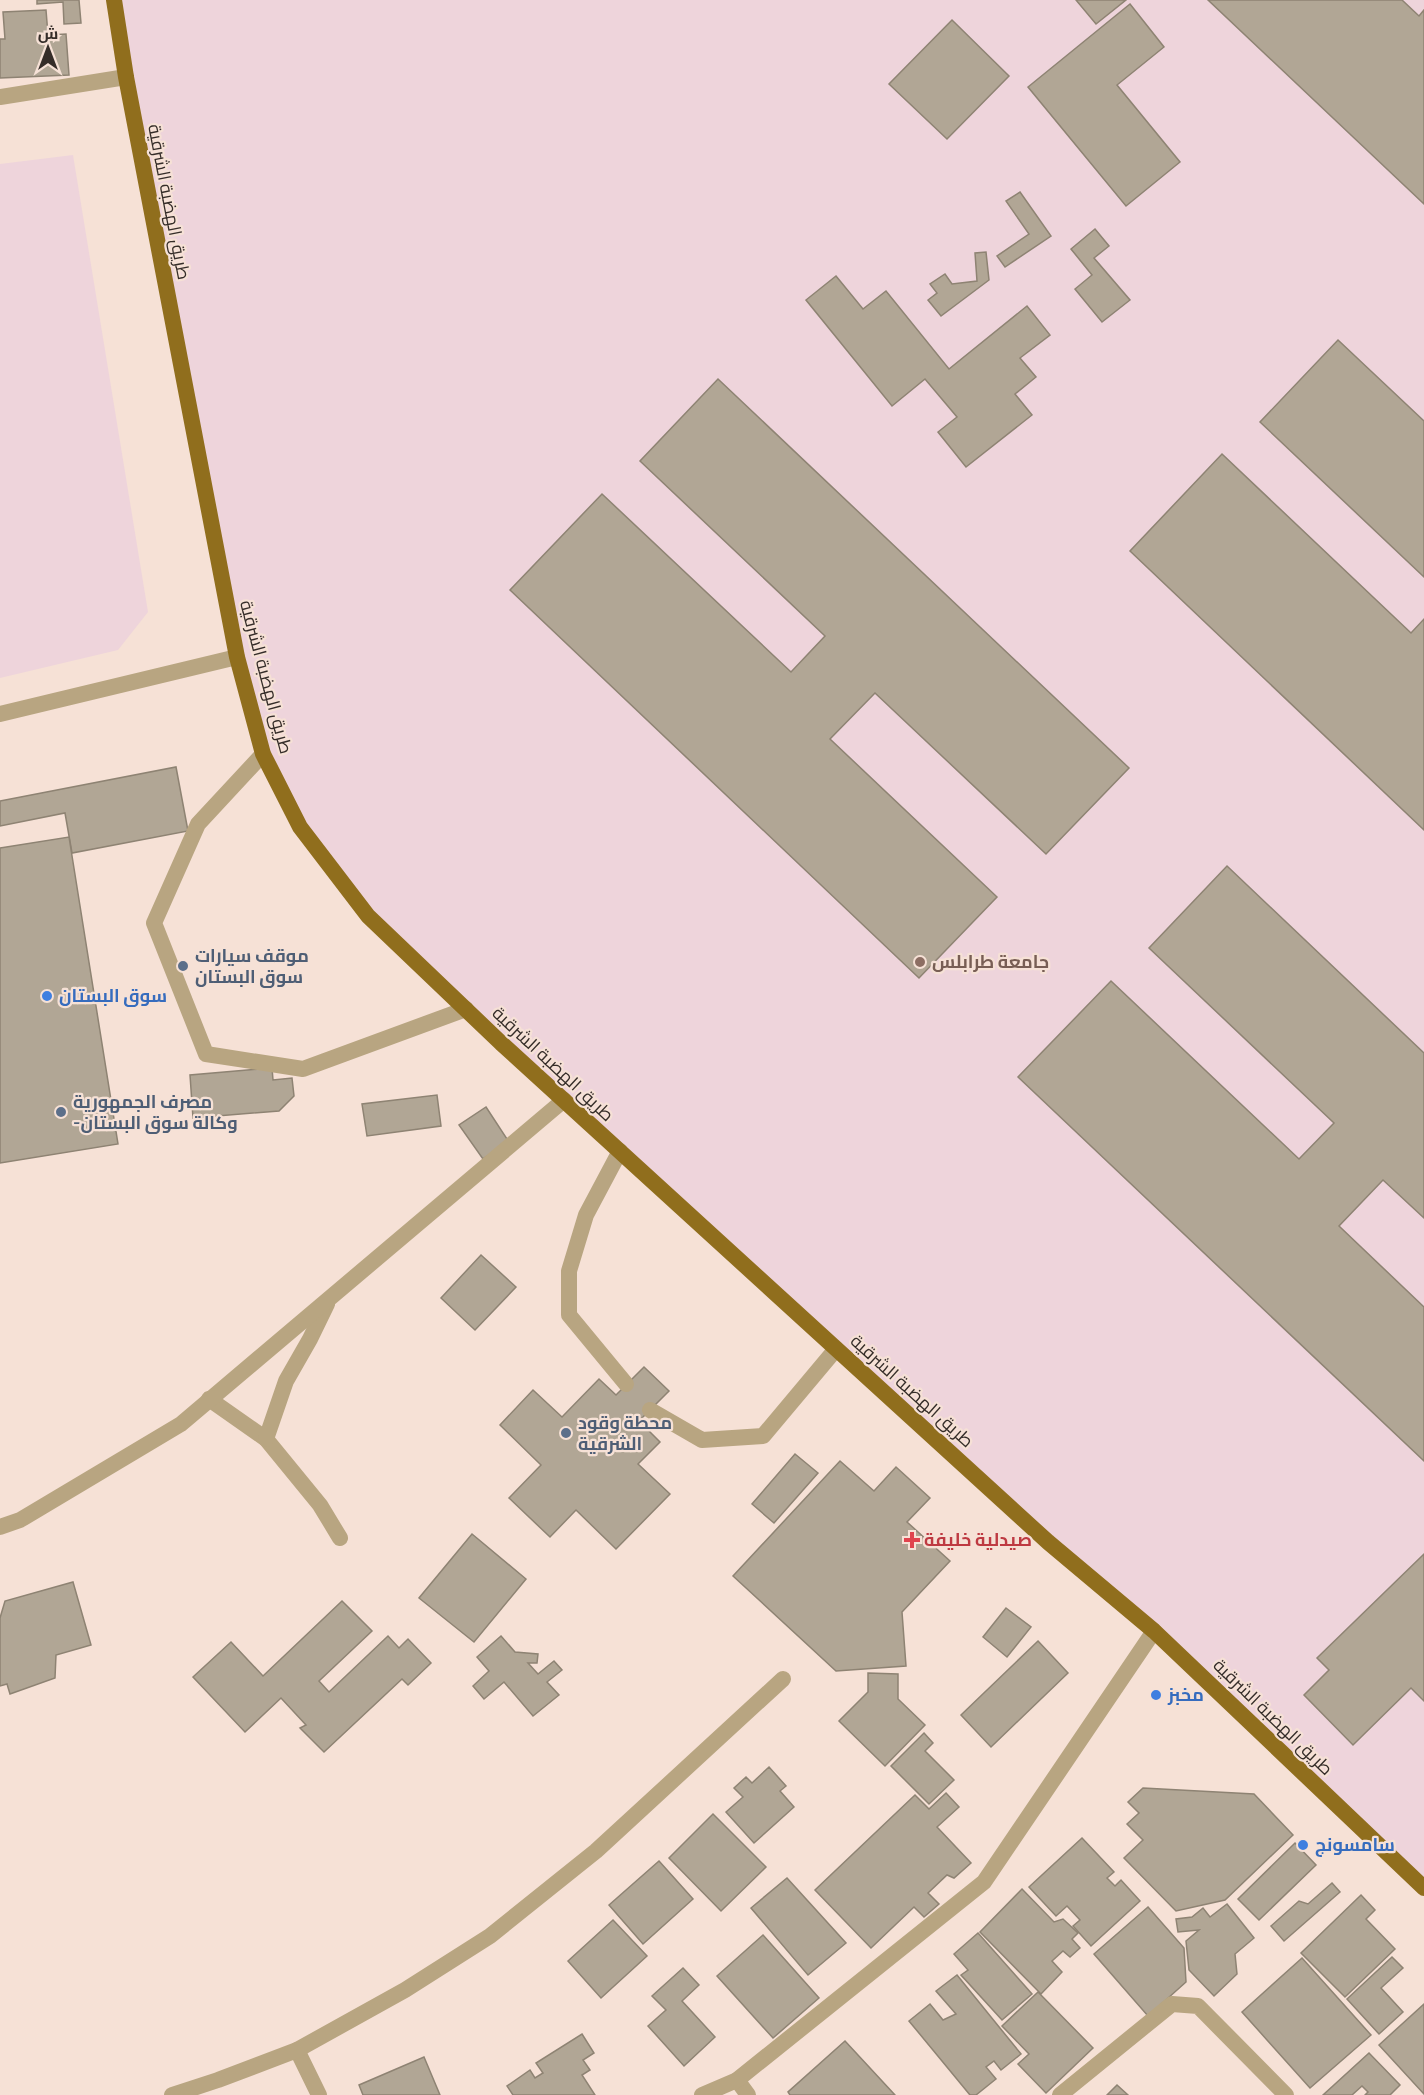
<svg xmlns="http://www.w3.org/2000/svg" width="1424" height="2095" font-family="Manrope,Cairo,sans-serif">
<rect width="100%" height="100%" fill="#f6e1d6"/>
<g fill="#eed4db">
<path d="M114,0h1310v1888l-1056,-972 -68,-89 -37,-73z"/>
<path d="M73,155l75,457 -30,38 -118,28v-514z"/>
</g>
<g fill="#b1a695" stroke="#8e8373" stroke-width="1.5">
<path d="M37,0h42l2,23 -17,1 -1,-22 -26,2z"/>
<path d="M1076,0h50l-30,24z"/>
<path d="M1208,0h194l17,16 5,-6v194z"/>
<path d="M1130,4l34,43 -47,38 63,77 -54,44 -98,-119z"/>
<path d="M46,10l2,25 18,-1 3,41 -69,3v-39h5l-2,-27z"/>
<path d="M952,20l57,56 -62,63 -58,-55z"/>
<path d="M1020,192l31,44 -46,31 -8,-11 32,-22 -23,-33z"/>
<path d="M1095,229l14,17 -15,12 36,42 -28,22 -27,-33 17,-14 -21,-26z"/>
<path d="M986,252l3,28 -48,36 -13,-16 9,-7 -7,-9 15,-10 7,10 25,-3 -2,-28z"/>
<path d="M836,276l27,33 23,-18 63,78 78,-63 23,29 -30,23 16,19 -21,17 17,21 -66,52 -28,-35 19,-15 -32,-38 -33,27 -86,-106z"/>
<path d="M1338,340l86,81v156l-164,-155z"/>
<path d="M718,379l411,389 -83,86 -171,-161 -45,46 167,158 -78,81 -409,-388 92,-96 189,178 34,-36 -185,-175z"/>
<path d="M1222,454l189,179 13,-14v211l-294,-279z"/>
<path d="M176,767l12,64 -116,22 -7,-40 -65,13v-25z"/>
<path d="M69,837l49,307 -118,19v-315z"/>
<path d="M1227,866l197,187v165l-41,-38 -44,46 85,81v154l-406,-384 93,-96 188,178 35,-36 -185,-175z"/>
<path d="M272,1068l1,12 19,-2 2,18 -15,15 -86,7 -3,-43z"/>
<path d="M437,1095l4,31 -74,10 -5,-32z"/>
<path d="M486,1107l23,35 -26,17 -24,-34z"/>
<path d="M481,1255l35,32 -41,43 -34,-32z"/>
<path d="M644,1367l25,24 -30,30 21,21 -22,22 32,30 -54,55 -40,-39 -26,27 -41,-39 32,-33 -41,-40 33,-35 29,27 37,-38 17,16z"/>
<path d="M795,1454l23,19 -44,50 -22,-19z"/>
<path d="M840,1461l34,30 22,-24 34,31 -23,24 43,39 -48,51 4,54 -70,5 -103,-95z"/>
<path d="M472,1534l54,45 -52,63 -55,-44z"/>
<path d="M1424,1554v147l-13,-13 -58,57 -49,-50 25,-25 -12,-12z"/>
<path d="M73,1582l18,63 -35,10 -1,23 -45,16 -3,-10 -7,2v-68l5,-17z"/>
<path d="M342,1601l30,30 -53,50 10,11 59,-56 11,12 9,-9 23,24 -23,22 -6,-6 -78,73 -24,-24 6,-3 -25,-27 -36,34 -52,-55 38,-35 32,34z"/>
<path d="M1006,1608l25,19 -24,30 -24,-20z"/>
<path d="M501,1636l14,16 23,2 -1,9h-9l10,11 16,-13 8,9 -15,12 12,13 -26,21 -29,-34 -20,17 -11,-13 16,-15 -12,-14z"/>
<path d="M1038,1641l30,32 -77,74 -30,-32z"/>
<path d="M868,1673l30,1v25l27,26 -40,41 -46,-45 29,-29z"/>
<path d="M924,1733l9,10 -8,8 29,29 -25,24 -38,-38z"/>
<path d="M769,1767l17,19 -6,5 14,16 -40,36 -28,-31 17,-15 -9,-9 12,-11 6,6z"/>
<path d="M1143,1788l111,6 39,41 -68,65 -49,11 -52,-53 19,-18 -16,-16 12,-11 -11,-11z"/>
<path d="M946,1793l13,14 -22,20 34,36 -17,15 -7,-3 -19,18 11,11 -15,13 -10,-10 -43,41 -56,-58 100,-95 14,14z"/>
<path d="M713,1814l53,53 -45,44 -52,-53z"/>
<path d="M1082,1838l32,34 -7,6 8,8 6,-6 19,21 -49,45 -18,-20 7,-6 -13,-14 -11,10 -27,-29z"/>
<path d="M1295,1843l21,22 -57,55 -21,-21z"/>
<path d="M659,1861l34,38 -50,45 -34,-39z"/>
<path d="M787,1878l59,65 -38,32 -57,-67z"/>
<path d="M1332,1883l8,9 -56,49 -13,-15 28,-25 9,3z"/>
<path d="M1022,1889l32,33 9,-3 15,14 -6,6 8,9 -10,9 -7,-6 -11,10 10,11 -21,22 -61,-62z"/>
<path d="M1361,1895l14,15 -9,9 29,30 -50,48 -44,-44z"/>
<path d="M1227,1904l27,34 -19,16 2,20 -23,22 -25,-26 -3,-29 13,-11 -21,2 -2,-13 16,-2 11,-9 7,9z"/>
<path d="M1148,1907l36,41 2,34 -38,34 -54,-62z"/>
<path d="M613,1920l34,36 -46,42 -33,-37z"/>
<path d="M978,1933l54,61 -30,26 -41,-45 7,-5 -14,-16z"/>
<path d="M763,1935l56,63 -46,40 -56,-62z"/>
<path d="M1392,1957l11,11 -22,20 22,24 -24,22 -32,-35z"/>
<path d="M1302,1958l69,77 -61,53 -68,-76z"/>
<path d="M683,1968l16,17 -17,16 33,36 -31,29 -36,-40 18,-16 -14,-14z"/>
<path d="M957,1975l64,79 -20,16 -7,-9 -8,6 10,12 -20,16h-6l-61,-74 21,-17 13,16 13,-6 -20,-23z"/>
<path d="M1038,1992l55,56 -47,45 -28,-29 11,-10 -27,-28z"/>
<path d="M1424,2004v90l-45,-49z"/>
<path d="M582,2034l12,19 -11,7 7,10 -8,5 13,20h-82l-6,-9 23,-16 5,8 8,-5 -7,-10z"/>
<path d="M845,2041l50,54h-105l-2,-3z"/>
<path d="M1369,2053l31,32 -10,10h-25l3,-3 -6,-6 -10,9h-29z"/>
<path d="M424,2057l16,38h-77l-4,-10z"/>
<path d="M1117,2085l11,10h-21z"/>
</g>
<g fill="none" stroke-linecap="round" stroke-linejoin="round">
<g stroke="#b8a581" stroke-width="16">
<path d="M263,754l-65,70 -44,99 52,131 97,15 163,-60"/>
<path d="M620,1151l-34,64 -17,56v44l57,69"/>
<path d="M650,1410l52,30 61,-4 73,-87"/>
</g>
<g stroke="#b8a581" stroke-width="16">
<path d="M0,97l126,-20"/>
<path d="M0,714l237,-57"/>
<path d="M209,1399l57,40 54,66 20,33"/>
<path d="M266,1439l20,-58 24,-42 17,-35"/>
<path d="M0,1527l20,-7 161,-96 383,-324"/>
<path d="M297,2050l22,45"/>
<path d="M737,2080l11,15"/>
<path d="M172,2095l46,-15 79,-30 108,-60 85,-54 106,-85 187,-172"/>
<path d="M702,2095l35,-15 247,-198 170,-251"/>
<path d="M1060,2095l112,-91 26,2 88,89"/>
</g>
<path stroke="#906e1d" stroke-width="16" d="M114,0l12,77 111,580 26,97 37,73 68,89 133,127 547,499 106,89 270,257"/>
</g>
<circle fill="#8d6e63" stroke="#f6e1d6" stroke-width="2" cx="920" cy="962" r="6"/>
<g fill="#5c6f8a" stroke="#f6e1d6" stroke-width="2">
<circle cx="183" cy="966" r="6"/>
<circle cx="61" cy="1112" r="6"/>
<circle cx="566" cy="1433" r="6"/>
</g>
<g fill="#3f7fe0" stroke="#f6e1d6" stroke-width="2">
<circle cx="47" cy="996" r="6"/>
<circle cx="1156" cy="1695" r="6"/>
<circle cx="1303" cy="1845" r="6"/>
</g>
<path fill="#e0444e" stroke="#f6e1d6" stroke-width="2" d="M909 1531h6v6h6v6h-6v6h-6v-6h-6v-6h6z"/>
<g text-anchor="middle" stroke-width="4.5" stroke-linejoin="round" paint-order="stroke">
<g font-size="18" fill="#352d29" stroke="#f6e1d6">
<text transform="translate(169 202) rotate(79)" y="6">طريق الهضبة الشرقية</text>
<text transform="translate(266 677) rotate(75)" y="6">طريق الهضبة الشرقية</text>
<text transform="translate(553 1064) rotate(43)" y="6">طريق الهضبة الشرقية</text>
<text transform="translate(912 1391) rotate(42)" y="6">طريق الهضبة الشرقية</text>
<text transform="translate(1273 1717) rotate(44)" y="6">طريق الهضبة الشرقية</text>
</g>
<g font-size="18" font-weight="bold" fill="#4e5e75" stroke="#f6e1d6" text-anchor="start">
<text x="195" y="962">موقف سيارات<tspan x="195" dy="21">سوق البستان</tspan></text>
<text x="73" y="1108">مصرف الجمهورية<tspan x="73" dy="21">-وكالة سوق البستان</tspan></text>
<text x="578" y="1429">محطة وقود<tspan x="578" dy="21">الشرقية</tspan></text>
</g>
<g font-size="18" font-weight="bold" fill="#785e54" stroke="#f6e1d6" text-anchor="start">
<text x="932" y="968">جامعة طرابلس</text>
</g>
<g font-size="18" font-weight="bold" fill="#366cbe" stroke="#f6e1d6" text-anchor="start">
<text x="59" y="1002">سوق البستان</text>
<text x="1168" y="1701">مخبز</text>
<text x="1315" y="1851">سامسونج</text>
</g>
<g font-size="18" font-weight="bold" fill="#be3a42" stroke="#f6e1d6" text-anchor="start">
<text x="924" y="1546">صيدلية خليفة</text>
</g>
</g>
<g transform="translate(48 48)" stroke="#f6e1d6" stroke-width="4.5" paint-order="stroke">
<path d="M0-4.5L10 22L0 15L-10 22Z" fill="#352d29"/>
<text y="-9" font-size="16" font-weight="bold" text-anchor="middle" fill="#352d29">ش</text>
</g>
</svg>
